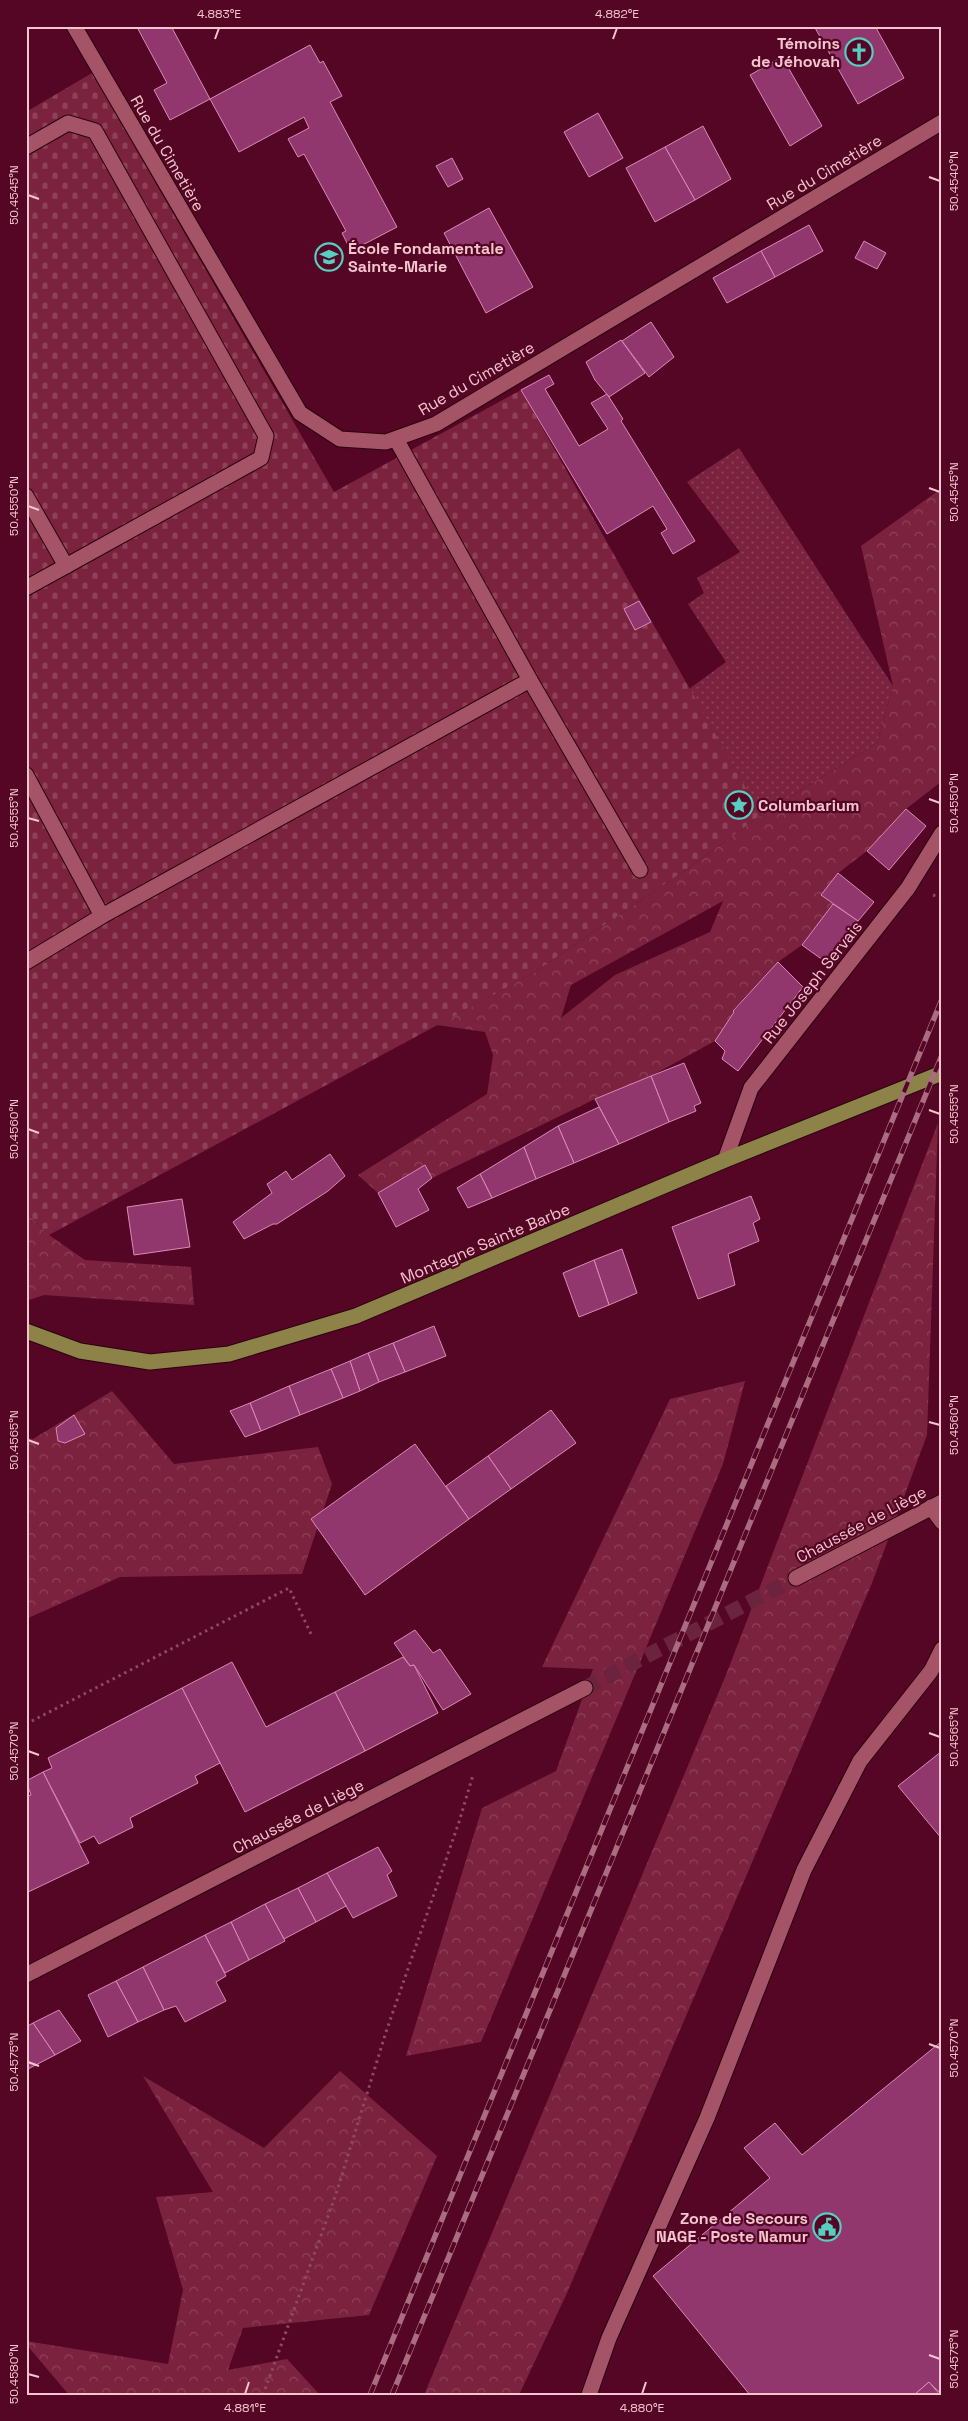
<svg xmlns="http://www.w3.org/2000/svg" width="968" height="2421" font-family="'Space Grotesk',sans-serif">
<defs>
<pattern id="grass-dots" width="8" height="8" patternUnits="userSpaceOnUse" patternTransform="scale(1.25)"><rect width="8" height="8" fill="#7b233e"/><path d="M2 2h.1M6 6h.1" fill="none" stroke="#8e4159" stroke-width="1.8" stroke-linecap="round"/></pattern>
<pattern id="forest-crowns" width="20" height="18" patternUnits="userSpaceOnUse" patternTransform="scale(1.25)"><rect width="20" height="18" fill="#7b233e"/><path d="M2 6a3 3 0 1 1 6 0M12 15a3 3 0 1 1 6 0" fill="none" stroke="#8e4159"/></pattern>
<pattern id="cemetery-stones" width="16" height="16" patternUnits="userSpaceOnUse" patternTransform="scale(1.25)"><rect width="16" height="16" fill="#7b233e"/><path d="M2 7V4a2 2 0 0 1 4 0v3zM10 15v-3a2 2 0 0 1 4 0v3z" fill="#8e4159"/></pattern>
</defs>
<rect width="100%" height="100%" fill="#540624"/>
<path fill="url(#grass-dots)" d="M739,448l154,238 -16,57 -116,72 -72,-126 37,-27 -38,-58 16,-11 -7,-15 43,-26 -53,-70z"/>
<g fill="url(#forest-crowns)" fill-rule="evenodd">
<path d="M942,488v293l-36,28 -39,42 -29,22 -16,22 11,9 -31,41 -24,17 -45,48 1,2 -19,29 -64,35 -56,23 -163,79 -7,-13 -47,28 -20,-18 129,-81 6,-39 -8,-23 -48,-7 93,-50 160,-108 71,-52 116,-72 16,-57 -32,-140zM723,901l-13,31 -95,43 -54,43 10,-33z"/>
<path d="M938,1123l-11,312 -55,148 -305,710 -48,102h-95l302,-720z"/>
<path d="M26,1212l23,23 36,25 106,7 3,38 -150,-10 -18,6z"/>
<path d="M745,1381l-22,83 -242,578 -75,14 76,-248 74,-37 37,-102 -51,-2 128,-268z"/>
<path d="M112,1391l62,73 144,-17 14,37 -30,90 -182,3 -94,42v-181l7,1z"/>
<path d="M340,2071l97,85 -68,159 -126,13 -15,42 59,-11 33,36h-251l-43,-51v-3l142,23 15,-74 -27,-93 57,-5 -70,-116 121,72z"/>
</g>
<path fill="url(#cemetery-stones)" d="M92,73l242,419 187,-102 240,425 -71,52 -160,108 -481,260 -23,-23v-1100z"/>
<g fill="#91376e" stroke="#d98bb7">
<path d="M143,26h28l39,73 -40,21 -16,-30 13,-7 -29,-54z"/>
<path d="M814,26h61l29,52 -46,26z"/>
<path d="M310,45l10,18 3,-2 19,35 -12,6 67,125 -46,24 -9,-18 4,-2 -42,-77 -6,3 -10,-18 21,-11 -5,-11 -65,35 -29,-53z"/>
<path d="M782,57l40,69 -32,20 -40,-71z"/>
<path d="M598,113l25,45 -34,19 -25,-45z"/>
<path d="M703,126l28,53 -36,21 -30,-53z"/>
<path d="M665,147l30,53 -40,22 -29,-54z"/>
<path d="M452,158l11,21 -15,8 -12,-21z"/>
<path d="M489,208l44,79 -47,26 -42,-80z"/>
<path d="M809,225l14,26 -48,26 -14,-26z"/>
<path d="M864,241l22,12 -9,16 -22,-11z"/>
<path d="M761,251l14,26 -48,26 -14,-25z"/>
<path d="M651,322l23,35 -25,20 -27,-36z"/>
<path d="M621,340l24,33 -36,24 -14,-17 -9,-18z"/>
<path d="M549,375l5,9 -9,5 34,57 29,-17 -17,-26 16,-9 16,25 -2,2 74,120 -22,13 -12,-21 6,-4 -14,-23 -46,28 -86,-144z"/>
<path d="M639,601l12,21 -16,8 -11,-21z"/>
<path d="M906,809l20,17 -37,44 -22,-19z"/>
<path d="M838,873l36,29 -16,19 -37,-26z"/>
<path d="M833,904l25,17 -31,42 -25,-18z"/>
<path d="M778,962l25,25 -65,84 -16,-12 3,-8 -10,-10 19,-29 -1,-1z"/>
<path d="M684,1063l17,40 -7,3 2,5 -27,11 -18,-46z"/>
<path d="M651,1076l18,46 -50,22 -24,-45z"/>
<path d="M599,1107l20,37 -45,19 -16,-37z"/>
<path d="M558,1126l16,37 -38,16 -12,-32z"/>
<path d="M524,1147l12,32 -44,19 -12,-24z"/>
<path d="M330,1154l15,22 -17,15 -51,33h-4l-29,15 -11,-17 39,-29 -5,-9 19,-13 6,9z"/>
<path d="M425,1165l7,13 -14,11 11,21 -33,17 -18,-34z"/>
<path d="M480,1174l12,24 -24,10 -11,-20z"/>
<path d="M751,1196l9,23 -7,4 6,18 -31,13 7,31 -37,14 -26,-72z"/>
<path d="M182,1199l8,48 -56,8 -7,-48z"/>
<path d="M622,1249l15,44 -28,12 -15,-45z"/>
<path d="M594,1260l15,45 -30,12 -16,-44z"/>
<path d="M434,1326l12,30 -41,16 -12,-29z"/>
<path d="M393,1343l12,29 -26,10 -11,-29z"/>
<path d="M368,1353l11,29 -19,9 -10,-30z"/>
<path d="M350,1361l10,30 -17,7 -12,-29z"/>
<path d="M331,1369l12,29 -43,17 -11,-29z"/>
<path d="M289,1386l11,29 -39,16 -11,-28z"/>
<path d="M250,1403l11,28 -16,6 -15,-26z"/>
<path d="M551,1410l25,33 -65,46 -23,-33z"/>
<path d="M74,1415l11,19 -20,9 -7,-2 -2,-13z"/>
<path d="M415,1444l54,75 -104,76 -54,-76z"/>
<path d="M488,1456l23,33 -42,30 -23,-33z"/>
<path d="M415,1630l18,23 7,-4 31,45 -28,16 -29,-45 -4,1 -16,-23z"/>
<path d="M403,1657l7,9 4,-1 24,48 -73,38 -30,-59z"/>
<path d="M232,1662l34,65 69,-35 30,59 -120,61 -63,-124z"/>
<path d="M182,1688l38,75 -25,13 3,7 -68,35 3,9 -34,17 -5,-8 -14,7 -37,-71 9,-4 -4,-10z"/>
<path d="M942,1751v88l-44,-53z"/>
<path d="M43,1772l46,91 -63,30v-96l5,-2 -5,-14z"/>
<path d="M378,1847l14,24 -5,4 10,21 -44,22 -26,-45z"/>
<path d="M327,1873l19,33 -30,16 -18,-34z"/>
<path d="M298,1888l18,34 -32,17 -19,-35z"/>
<path d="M265,1904l20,37 -36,19 -18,-38z"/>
<path d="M231,1922l18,38 -24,13 -20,-38z"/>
<path d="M205,1935l21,41 -10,6 10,19 -41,21 -9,-16 -12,4 -21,-43z"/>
<path d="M143,1967l21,43 -26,12 -22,-41z"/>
<path d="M116,1981l22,41 -30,15 -20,-42z"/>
<path d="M59,2010l22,31 -26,14 -22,-32z"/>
<path d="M33,2023l22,32 -27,14 -2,-42z"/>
<path d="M942,2041v354l-13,-13 -15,13h-164l-97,-119 117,-98 -26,-30 31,-25 27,32z"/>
<path d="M929,2382l11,13h-26z"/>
</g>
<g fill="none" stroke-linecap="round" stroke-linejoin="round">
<path stroke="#6c233e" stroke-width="15" stroke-dasharray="15 8" stroke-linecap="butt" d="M585,1688l211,-110"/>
<g stroke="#2a0410" stroke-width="17">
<g id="minor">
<path d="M74,26l226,387 40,26 46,3 50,-18 506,-302"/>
<path d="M26,147l42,-24 27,8 171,305 -5,22 -195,108"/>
<path d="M26,496l40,70 -40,22"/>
<path d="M530,680l110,190"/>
<path d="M26,775l76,141"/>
<path d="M26,962l76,-46 428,-236 -134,-241"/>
<path d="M725,1160l26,-72 157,-200 34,-55"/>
<path d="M931,1507l11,15"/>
<path d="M796,1578l146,-76"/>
<path d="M26,1975l559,-287"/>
<path d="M589,2395l20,-57 98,-220 97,-248 56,-109 71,-90 11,-22"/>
</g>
</g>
<g stroke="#2a0410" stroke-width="17">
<path id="major" d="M26,1331l54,20 70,11 79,-8 127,-38 369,-156 217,-87"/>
</g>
<g stroke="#8d4a61" stroke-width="3" stroke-dasharray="2.5 4" stroke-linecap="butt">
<path d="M933,895l9,3"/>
<path d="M26,1724l263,-136 23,48"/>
<path d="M263,2395l73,-201 50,-162 73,-210 14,-47"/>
</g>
<use href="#minor" stroke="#a55367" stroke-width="15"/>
<use href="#major" stroke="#8d8247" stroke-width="15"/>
<g stroke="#aa6c7f" stroke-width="5.5">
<g id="rail">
<path d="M370,2395l572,-1396"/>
<path d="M392,2395l550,-1340"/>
</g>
</g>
<use href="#rail" stroke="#540624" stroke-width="4" stroke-dasharray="11" stroke-linecap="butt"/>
</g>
<path fill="none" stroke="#f4c5ce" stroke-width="2" d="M215,39l4,-11M613,39l4,-11M929,177l11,4M28,195l11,4M929,488l11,4M28,506l11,4M929,799l11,4M28,818l11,3M929,1110l11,4M28,1129l11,4M929,1422l11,3M28,1440l11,4M929,1733l11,4M28,1751l11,4M929,2044l11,4M28,2062l11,4M929,2355l11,4M28,2374l11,3M245,2394l4,-12M642,2394l4,-12"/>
<defs>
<g id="church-ring" transform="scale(1.4375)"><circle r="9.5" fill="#540624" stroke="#57cec1" stroke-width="1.5"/><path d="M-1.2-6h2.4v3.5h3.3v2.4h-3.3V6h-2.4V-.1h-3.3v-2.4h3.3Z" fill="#57cec1"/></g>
<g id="school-ring" transform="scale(1.4375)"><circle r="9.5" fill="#540624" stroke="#57cec1" stroke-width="1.5"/><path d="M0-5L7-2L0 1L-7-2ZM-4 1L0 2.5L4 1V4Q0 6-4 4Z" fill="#57cec1"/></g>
<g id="sight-ring" transform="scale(1.4375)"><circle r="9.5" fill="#540624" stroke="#57cec1" stroke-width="1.5"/><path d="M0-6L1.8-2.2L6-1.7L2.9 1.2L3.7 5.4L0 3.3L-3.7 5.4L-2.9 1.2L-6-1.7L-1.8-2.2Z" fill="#57cec1"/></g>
<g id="civic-ring" transform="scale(1.4375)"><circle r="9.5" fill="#540624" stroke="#57cec1" stroke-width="1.5"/><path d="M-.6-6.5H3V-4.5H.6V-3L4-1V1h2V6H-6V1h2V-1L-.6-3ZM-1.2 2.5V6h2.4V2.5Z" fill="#57cec1"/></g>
</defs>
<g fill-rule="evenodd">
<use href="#church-ring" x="859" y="52"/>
<use href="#school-ring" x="329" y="257"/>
<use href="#sight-ring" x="739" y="805"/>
<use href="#civic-ring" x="827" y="2227"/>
</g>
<g text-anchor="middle" stroke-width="4.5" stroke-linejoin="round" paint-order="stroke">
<g font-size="16" font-weight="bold" fill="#f4c5ce" stroke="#540624" text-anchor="end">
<text x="840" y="49">Témoins<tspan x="840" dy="18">de Jéhovah</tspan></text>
<text x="348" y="254" text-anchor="start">École Fondamentale<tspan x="348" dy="18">Sainte-Marie</tspan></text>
<text x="758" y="811" text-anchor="start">Columbarium</text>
<text x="808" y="2224">Zone de Secours<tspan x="808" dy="18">NAGE - Poste Namur</tspan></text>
</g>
<g font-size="16" fill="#f4c5ce" stroke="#540624">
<text transform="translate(168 153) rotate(60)" y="6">Rue du Cimetière</text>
<text transform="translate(824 172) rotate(-31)" y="6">Rue du Cimetière</text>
<text transform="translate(476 378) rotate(-30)" y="6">Rue du Cimetière</text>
<text transform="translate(812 982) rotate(-52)" y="6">Rue Joseph Servais</text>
<text transform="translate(485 1243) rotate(-23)" y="6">Montagne Sainte Barbe</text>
<text transform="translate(861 1524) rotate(-28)" y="6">Chaussée de Liège</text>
<text transform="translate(298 1816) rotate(-27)" y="6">Chaussée de Liège</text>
</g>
</g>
<rect width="968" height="2421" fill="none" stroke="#540624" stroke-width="55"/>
<rect x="28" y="28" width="912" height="2366" fill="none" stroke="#f4c5ce" stroke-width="2"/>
<g font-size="12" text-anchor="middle" fill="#f4c5ce">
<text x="219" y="18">4.883°E</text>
<text x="617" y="18">4.882°E</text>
<text transform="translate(954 181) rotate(-90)" y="4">50.4540°N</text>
<text transform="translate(14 195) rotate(-90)" y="4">50.4545°N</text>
<text transform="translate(954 492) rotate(-90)" y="4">50.4545°N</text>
<text transform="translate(14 506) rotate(-90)" y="4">50.4550°N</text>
<text transform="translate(954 803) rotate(-90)" y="4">50.4550°N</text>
<text transform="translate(14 818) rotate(-90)" y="4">50.4555°N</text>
<text transform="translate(954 1114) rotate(-90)" y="4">50.4555°N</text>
<text transform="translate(14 1129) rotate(-90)" y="4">50.4560°N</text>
<text transform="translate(954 1425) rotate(-90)" y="4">50.4560°N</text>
<text transform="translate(14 1440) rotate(-90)" y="4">50.4565°N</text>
<text transform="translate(954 1737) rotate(-90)" y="4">50.4565°N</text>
<text transform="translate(14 1751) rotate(-90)" y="4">50.4570°N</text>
<text transform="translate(954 2048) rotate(-90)" y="4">50.4570°N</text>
<text transform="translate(14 2062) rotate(-90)" y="4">50.4575°N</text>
<text transform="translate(954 2359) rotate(-90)" y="4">50.4575°N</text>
<text transform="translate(14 2374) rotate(-90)" y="4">50.4580°N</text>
<text x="245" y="2412">4.881°E</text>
<text x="642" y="2412">4.880°E</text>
</g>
</svg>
